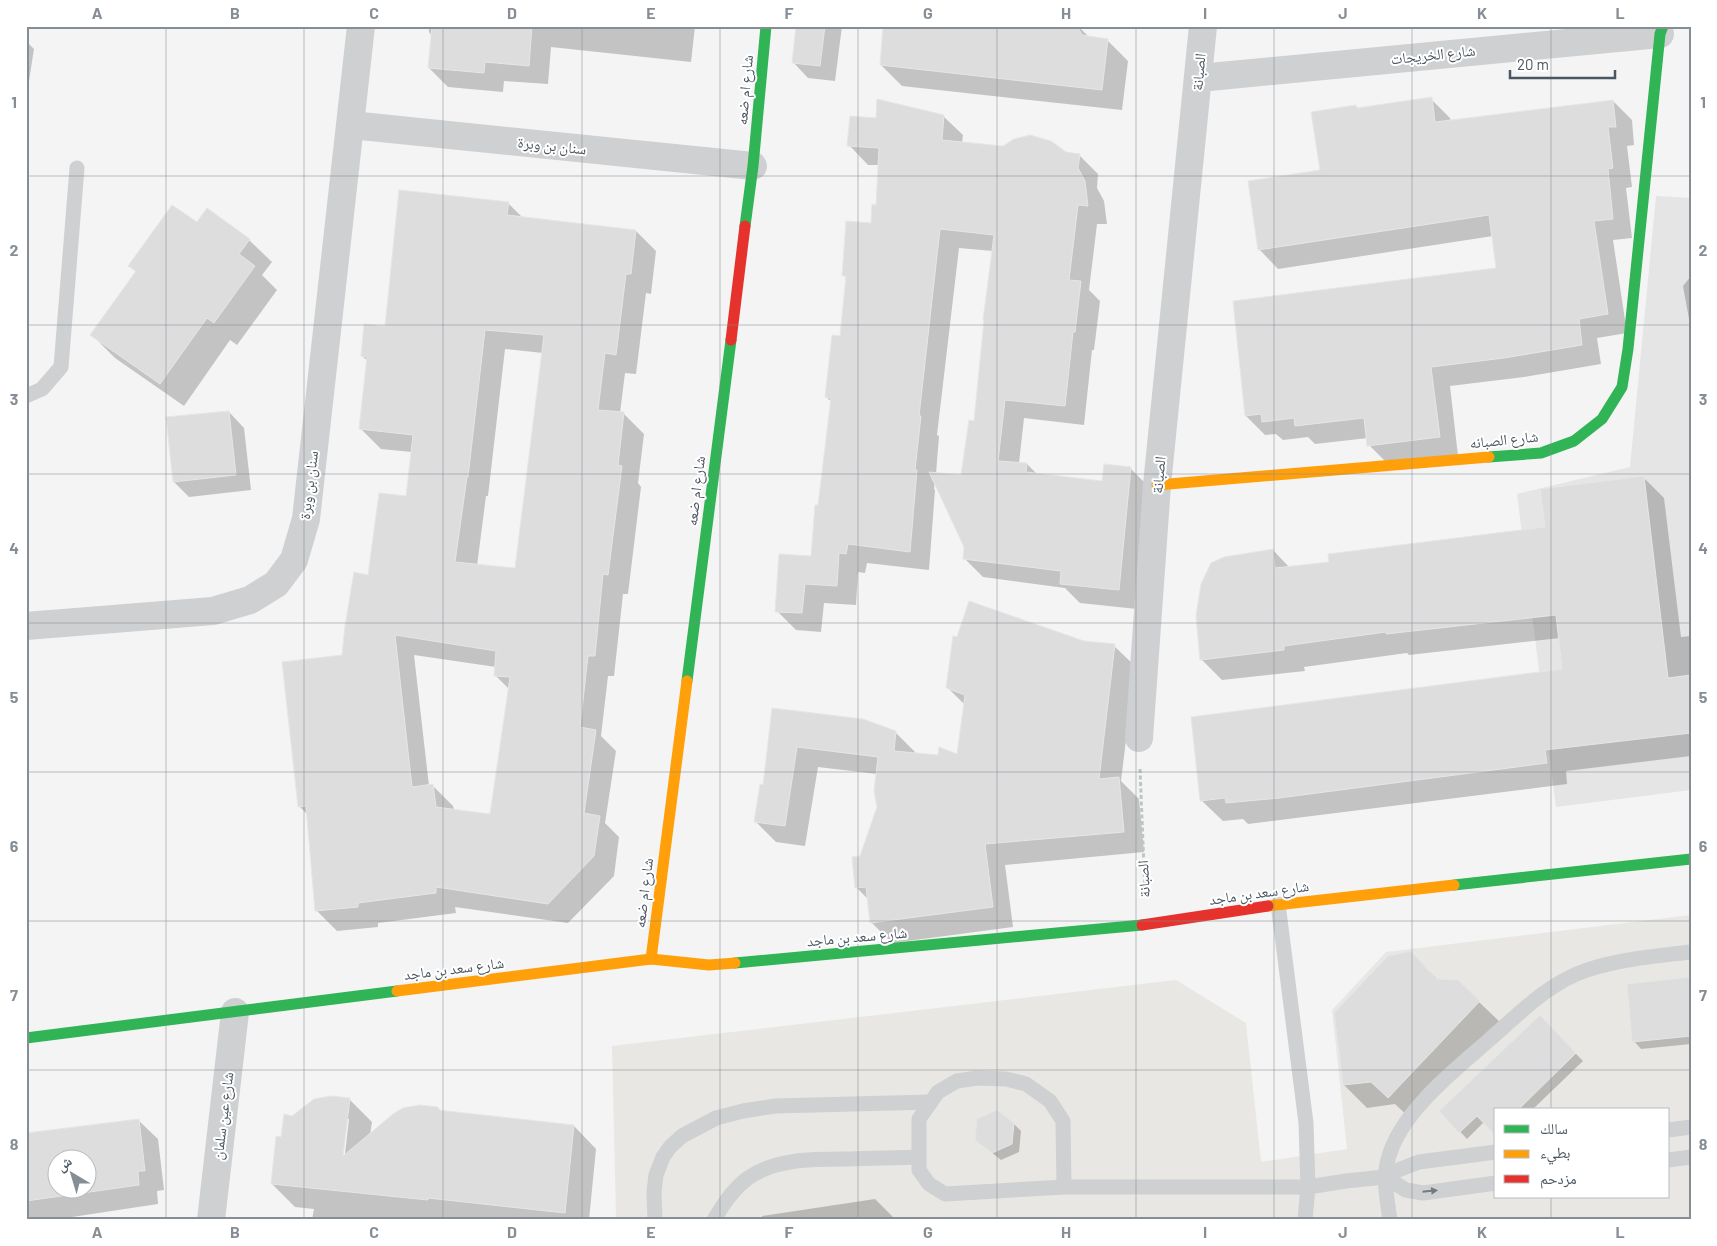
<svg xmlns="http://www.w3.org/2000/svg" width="1717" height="1246" font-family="Barlow,'Noto Naskh Arabic',sans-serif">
<rect width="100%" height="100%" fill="#f4f4f4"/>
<path fill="#e8e7e3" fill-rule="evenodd" d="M1691,915v305h-1075l-4,-174 564,-66 70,43 15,139 86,-13 -15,-139 54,-58zM1496,1110h172v87h-172z"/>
<path fill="#e6e5e6" d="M1656,196l35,2v592l-135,17 -39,-313 113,-27z"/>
<g fill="#0003" fill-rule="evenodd">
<path d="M429,26h266l-4,36 -140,-15 -3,37 -44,-3 -1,11 -55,-5 -19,-19 3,-32 -3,-4z"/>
<path d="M797,26h45l-7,55 -27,-3 -15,-16z"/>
<path d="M885,26h193l12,12 17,2 21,21 -6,49 -220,-24 -21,-21z"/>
<path d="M26,41l8,8 -8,51z"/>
<path d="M1431,99l19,19 1,4 162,-21 19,19 2,25 -7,1 5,41 -6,1 6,50 -19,2 14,93 -30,5 4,26 -77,13 -74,9 8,70 -70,8 -19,-19 -1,-7 -53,6 -7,-7 -25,3 -7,-6 -11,1 -19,-19 251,-147 -4,-33 -215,33 -19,-20 63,-78 36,-62z"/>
<path d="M943,116l20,19 -1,8 117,12 19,19 -1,14 7,13 3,23h-10l-8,66 11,11 -6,49h-2l-8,75 -60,-7 -5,45 8,1 10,10 66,9 27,-15 19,19 -12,122 -57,-6 -15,-15 -82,-11 -19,-19 2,-11 -31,-66 -1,8 1,1 -6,80 -62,-7 -2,10 -7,-1 -2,33 -32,-2 -3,29 -25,-2 -19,-19 35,-54 20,-155 -6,-5 15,-59 6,-60 -4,-3 29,-51 5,-18 2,-41h-11l-19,-20 28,-26zM959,248l34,3 -18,171 -13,55 -26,-3 3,-38 -2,-1z"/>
<path d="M508,203l15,15 113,13 20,20 -5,43 -5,-1 -10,81 -11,-1 -5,40 4,1 20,20 -6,49 3,4 -13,107h-5l-9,82h-6l-7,60 15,15 -11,72 14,14 -5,39 -46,47 -113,-16 1,6 -78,10v4l-41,4 -20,-20 -9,-96 -9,-9 44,-150 26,-80 38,-78 5,-46 -31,-3 -20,-20 7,-68 -6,-5 24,-28zM505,349l38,4 -27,216 -39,-3 9,-70h2zM414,655l82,12 -1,8 14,14 -18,127 -37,-6 -1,-4 -20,-20h-4z"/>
<path d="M197,224l52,16 23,22 -10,13 15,15 -40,55 -7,-5 -46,66 -69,-48 -23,-23 44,-63 -6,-6z"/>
<path d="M1691,276v54l-8,-44z"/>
<path d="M229,412l15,16 7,62 -62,7 -15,-15z"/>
<path d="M1643,477l21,21 17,139 10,-1v120l-125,15 1,13 -319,40 -5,-5 -20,2 -22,-21 363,-130 -4,-32 -151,17 -2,-2 -103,14 1,4 -83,9 -21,-21 72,-109 17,18 40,-5 216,-34z"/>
<path d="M1084,642l30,4 21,20 -14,115 18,18 5,53 -139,13 8,62 -121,16 -21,-21 -2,-22 -12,-12 4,-31 18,-50 -2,-33 -59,-7 -13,79 -29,-4 -20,-20 8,-36 9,-76 122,22 21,21 23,4 19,-1 7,-51 -17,-17z"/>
<path d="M1410,952l28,28 20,2 44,42 -90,96 -17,-16 -28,4 -23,-23 -8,-72z"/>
<path d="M1691,978v66l-50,5 -7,-8z"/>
<path d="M1540,1017l43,44 -51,49h-36l-29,29 -26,-28z"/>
<path d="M349,1099l23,23 -2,13 68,-27 3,3 133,15 22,23 -7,71h-277l2,-11 -19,-2 -23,-23 10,-46 11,-21zM346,1119h3l-5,44 -3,-1z"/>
<path d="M138,1120l20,19 6,51 -7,1 1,13 -106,16h-26v-78zM58,1158h30v30h-30z"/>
<path d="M1014,1124l7,7 -2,21 -18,8 -25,-20z"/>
<path d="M875,1199l21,21h-133l-1,-4z"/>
</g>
<g fill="#ddddde" stroke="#e5e6e7" fill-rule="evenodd">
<path d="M432,26h100l-3,40 -44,-4 -1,11 -56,-5z"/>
<path d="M796,26h29l-5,40 -28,-3z"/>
<path d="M883,26h194l5,9 26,4 -6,51 -222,-25z"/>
<path d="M1432,97l3,25 178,-22 3,27h-8l5,41 -5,1 5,50 -19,2 14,93 -29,5 3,26 -78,13 -73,9 9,70 -73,9 -3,-28 -69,8 -1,-8 -32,4 -1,-8 -16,2 -12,-115 263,-33 -7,-53 -231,35 -10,-69 72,-11 -9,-58 45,-7 1,3z"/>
<path d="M877,99l67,16 -2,25 61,6 11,-7 16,-4 21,6 15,11 14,2 -2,14 7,13 3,25 -10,-1 -9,75 12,1 -6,51h-2l-8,74 -60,-6 -7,61 29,2 -1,9 76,9 2,-17 27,3 -12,123 -59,-6 1,-13 -98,-12 1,-12 -35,-75 32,3 8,-55 5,1 10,-101h-1l11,-85 -54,-6 -21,187h2l-6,54h2l-7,82 -62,-8 -2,10 -7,-1 -2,33 -32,-2 -3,29 -27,-1 4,-58 32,2 4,-51h3l13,-107 -6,-1 7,-62 8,1 6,-60h-4l4,-55 25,2 1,-19 4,1 3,-57 -32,-2 3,-30 26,2z"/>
<path d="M399,190l110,12 -2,13 129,15 -5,44h-5l-10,81 -11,-2 -7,57 26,2 -6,53 4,1 -14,109 -5,-1 -8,82h-7l-8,71 16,3 -12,83 16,3 -6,40 -46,48 -112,-17v6l-78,10v4l-43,4 -9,-105 -8,1 -16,-145 60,-7 3,-29 9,-54 14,3 11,-82 27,3 7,-61 -54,-6 8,-72 -6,-1 3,-32 21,2zM485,330l59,5 -29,233 -60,-6 12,-85h1zM395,635l101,16 -2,25 16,1 -20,137 -54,-7 -3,-23 -21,3z"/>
<path d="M172,205l25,17 10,-14 43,31 -11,15 16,12 -41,57 -7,-5 -47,66 -70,-49 46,-64 -8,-5z"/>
<path d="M229,411l7,64 -63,7 -7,-65z"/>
<path d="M1644,476l24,202 23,-3v58l-146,17 2,13 -268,35 -53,5 -1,-5 -25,3 -9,-84 371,-48 -6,-54 -170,19v-2l-102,14v4l-84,10 -4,-44 5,-32 10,-21 13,-6 49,-8 2,19 54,-6 -1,-8 217,-27 -5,-38z"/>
<path d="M969,601l115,40 31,3 -16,135 20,-2 5,55 -139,12 8,63 -123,16 -4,-36 -11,1 -3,-31 8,-1 17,-49 -3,-16 4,-34 -81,-10 -12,79 -31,-4 6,-38 3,1 9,-77 91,11 33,12 -2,20 44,4 1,-8 18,7 8,-59 -19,-7 7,-52 4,1z"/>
<path d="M1411,951l25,28 22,1 22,21 -92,97 -17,-16 -28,3 -9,-72 54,-57z"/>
<path d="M1691,977v59l-59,6 -5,-58z"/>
<path d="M1540,1015l36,38 -58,57h-22v26l-19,-20 -18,17 -20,-22z"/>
<path d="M331,1096l19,2 -7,58 50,-42 10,-6 17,-3 18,2v3l136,15 -9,88 -137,-15v2l-157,-16 5,-48 5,1 3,-23 8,2 22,-17z"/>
<path d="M997,1110l17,13 -2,21 -20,9 -17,-13 2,-21z"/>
<path d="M139,1119l6,52h-7l1,14 -113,16v-68zM58,1158h30v30h-30z"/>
</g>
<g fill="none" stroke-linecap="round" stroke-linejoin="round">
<path stroke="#bcc7c4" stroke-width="3" stroke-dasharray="4 2.5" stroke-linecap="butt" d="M1140,769l5,124"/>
<g stroke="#ced0d2" stroke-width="15">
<path d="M26,396l16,-7 19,-22 16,-199"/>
<path d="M1278,904l28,219 2,64 -3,33"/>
<path d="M1668,1130l23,-3"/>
<path d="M1668,1160l23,-3"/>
<path d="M1385,1177l21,13 17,3 73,-10"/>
<path d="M1064,1187l-1,-66 -13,-20 -24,-17 -20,-5 -29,-1 -20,3 -19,11 -19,27v51l10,14 16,10 119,-7h244l38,-6 39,-4 13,-7 21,-8 77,-10"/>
<path d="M655,1220l-1,-28 2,-17 7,-18 7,-10 12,-11 34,-18 27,-7 32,-5 155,-4"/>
<path d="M714,1220c9,-16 19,-31 34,-42 28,-20 68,-19 101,-19 23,-1 47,-1 70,-2"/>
<path d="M1390,1220c-3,-22 -8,-43 -1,-64 13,-45 66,-86 100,-116 30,-26 59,-57 98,-70 33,-11 69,-14 104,-18"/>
</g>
<g stroke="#ced0d2" stroke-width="28">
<path d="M1199,78l461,-44"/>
<path d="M351,125l402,41"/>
<path d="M26,626l187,-15 37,-11 26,-16 18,-24 12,-41 55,-493"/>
<path d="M1139,738l18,-253 46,-459"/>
<path d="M211,1220l24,-208"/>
</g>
<g stroke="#30b455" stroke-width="11">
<path d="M745,226l8,-60 13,-140"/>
<path d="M1489,457l52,-4 33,-12 28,-22 20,-32 6,-38 32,-315 3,-8"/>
<path d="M687,681l44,-341"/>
<path d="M1454,885l237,-26"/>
<path d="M735,963l407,-38"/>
<path d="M26,1038l371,-47"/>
</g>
<g stroke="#ff9f0a" stroke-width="11">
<path d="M1157,485l332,-28"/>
<path d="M1268,906l186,-21"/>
<path d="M651,959l36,-278"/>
<path d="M397,991l254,-32 58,6 26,-2"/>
</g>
<g stroke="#e5322d" stroke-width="11">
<path d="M731,340l14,-114"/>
<path d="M1142,925l126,-19"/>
</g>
</g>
<defs><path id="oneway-solid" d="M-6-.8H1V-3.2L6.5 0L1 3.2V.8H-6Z" transform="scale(1.25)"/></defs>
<use fill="#727b83" href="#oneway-solid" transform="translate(1430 1191) rotate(-6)"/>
<path fill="none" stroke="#868d94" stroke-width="1" stroke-opacity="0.55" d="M166,26v1194M304,26v1194M443,26v1194M582,26v1194M720,26v1194M858,26v1194M997,26v1194M1136,26v1194M1274,26v1194M1412,26v1194M1551,26v1084M26,176h1665M26,325h1665M26,474h1665M26,623h1665M26,772h1665M26,921h1665M26,1070h1665M1551,1197v23"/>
<g text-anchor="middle" stroke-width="4" stroke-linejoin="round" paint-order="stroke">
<g font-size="15" fill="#4a5661" stroke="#fff">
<text transform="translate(1433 55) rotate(-6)" y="5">شارع الخريجات</text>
<text transform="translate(1199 72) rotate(-85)" y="5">الصبانة</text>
<text transform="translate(745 90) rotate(-85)" y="5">شارع ام ضعه</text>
<text transform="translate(552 146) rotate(6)" y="5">سنان بن وبرة</text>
<text transform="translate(1504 440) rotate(-6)" y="5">شارع الصبانه</text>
<text transform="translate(1159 475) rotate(-85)" y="5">الصبانة</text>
<text transform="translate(309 485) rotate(-83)" y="5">سنان بن وبرة</text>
<text transform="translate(696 491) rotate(-83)" y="5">شارع ام ضعه</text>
<text transform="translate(1144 879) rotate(-93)" y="5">الصبانة</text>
<text transform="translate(644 893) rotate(-83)" y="5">شارع ام ضعه</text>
<text transform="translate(1259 893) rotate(-8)" y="5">شارع سعد بن ماجد</text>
<text transform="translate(857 937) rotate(-5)" y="5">شارع سعد بن ماجد</text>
<text transform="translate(454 969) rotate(-7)" y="5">شارع سعد بن ماجد</text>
<text transform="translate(223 1116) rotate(-83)" y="5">شارع عين سلمان</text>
</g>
</g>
<rect width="1717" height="1246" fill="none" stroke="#ffffff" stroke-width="55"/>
<rect x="1494" y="1108" width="175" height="90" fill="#ffffff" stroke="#b7bbc0"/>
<rect x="1504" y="1125" width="25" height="8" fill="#30b455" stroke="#b7bbc0"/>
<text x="1540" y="1134" font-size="15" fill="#4a5661">سالك</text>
<rect x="1504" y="1150" width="25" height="8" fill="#ff9f0a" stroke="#b7bbc0"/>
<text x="1540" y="1158" font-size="15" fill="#4a5661">بطيء</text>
<rect x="1504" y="1175" width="25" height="8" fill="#e5322d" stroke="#b7bbc0"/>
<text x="1540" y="1184" font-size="15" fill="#4a5661">مزدحم</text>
<g transform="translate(72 1174) rotate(322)"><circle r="24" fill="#ffffff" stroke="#b7bbc0"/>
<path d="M0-4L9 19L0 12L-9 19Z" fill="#868d94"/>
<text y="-8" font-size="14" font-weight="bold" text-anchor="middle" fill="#4a5661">ش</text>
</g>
<path d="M1510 70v8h105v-8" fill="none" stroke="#4a5661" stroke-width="2.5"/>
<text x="1517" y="70" font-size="15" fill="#4a5661" stroke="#ffffff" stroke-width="4" paint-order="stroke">20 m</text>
<rect x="28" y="28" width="1662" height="1190" fill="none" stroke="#868d94" stroke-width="2"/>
<g font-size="16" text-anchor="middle" font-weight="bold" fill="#868d94">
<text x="97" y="19">A</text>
<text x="235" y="19">B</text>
<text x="374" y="19">C</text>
<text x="512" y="19">D</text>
<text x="651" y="19">E</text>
<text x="789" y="19">F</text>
<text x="928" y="19">G</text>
<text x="1066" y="19">H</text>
<text x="1205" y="19">I</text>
<text x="1343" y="19">J</text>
<text x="1482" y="19">K</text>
<text x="1620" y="19">L</text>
<text x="14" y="108">1</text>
<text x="1703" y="108">1</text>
<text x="14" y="256">2</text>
<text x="1703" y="256">2</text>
<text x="14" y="405">3</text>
<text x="1703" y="405">3</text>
<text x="14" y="554">4</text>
<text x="1703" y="554">4</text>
<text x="14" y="703">5</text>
<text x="1703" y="703">5</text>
<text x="14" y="852">6</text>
<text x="1703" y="852">6</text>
<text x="14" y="1001">7</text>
<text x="1703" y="1001">7</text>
<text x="14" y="1150">8</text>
<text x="1703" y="1150">8</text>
<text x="97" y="1238">A</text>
<text x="235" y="1238">B</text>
<text x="374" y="1238">C</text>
<text x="512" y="1238">D</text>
<text x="651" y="1238">E</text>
<text x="789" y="1238">F</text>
<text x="928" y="1238">G</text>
<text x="1066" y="1238">H</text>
<text x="1205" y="1238">I</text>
<text x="1343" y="1238">J</text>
<text x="1482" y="1238">K</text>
<text x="1620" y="1238">L</text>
</g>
</svg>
